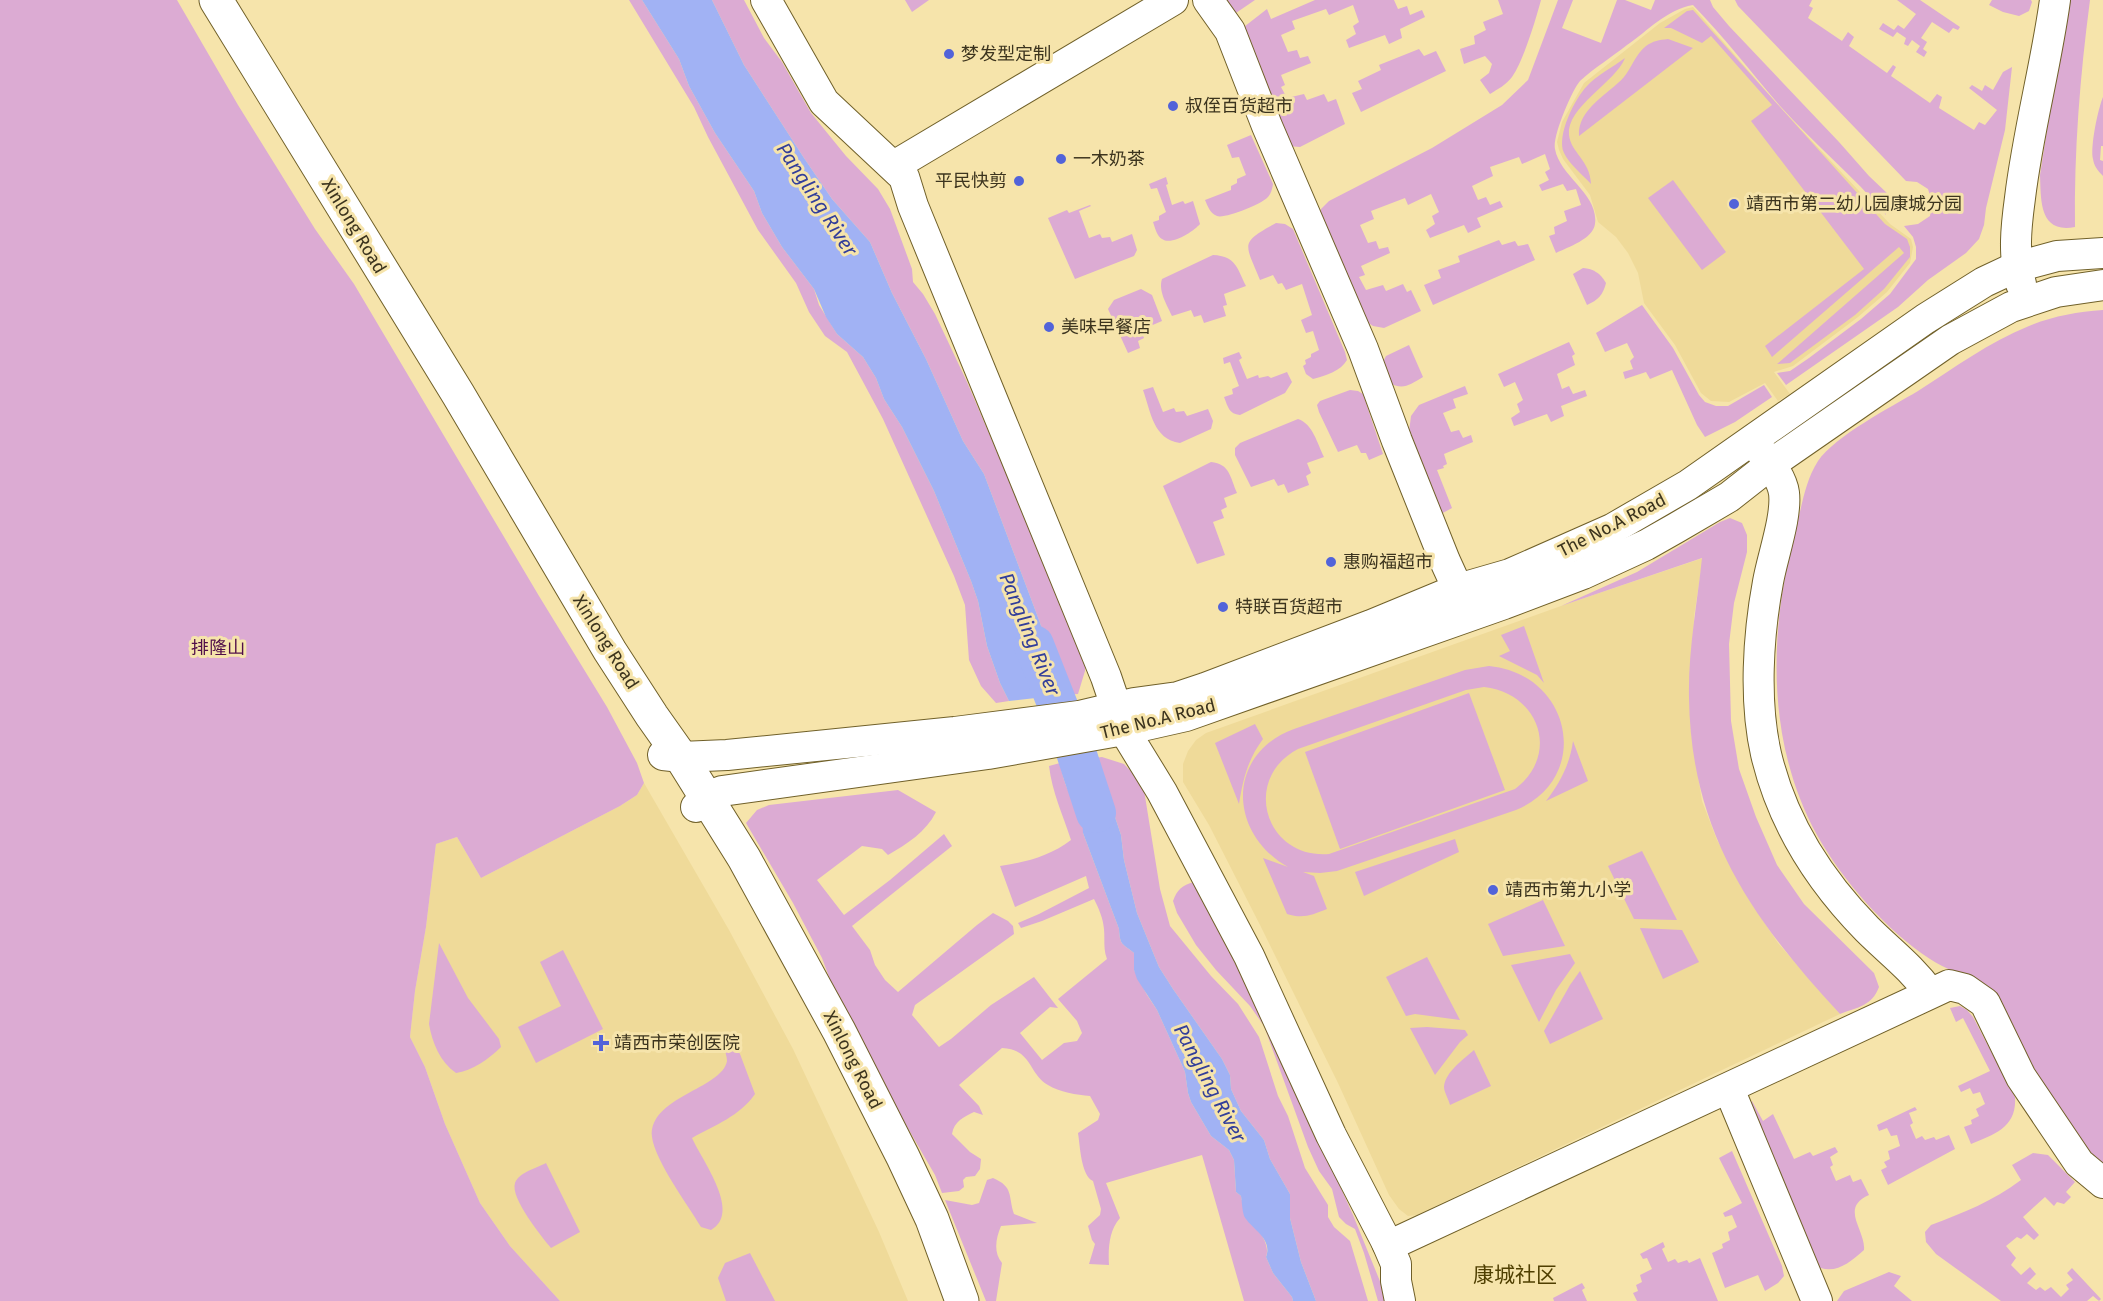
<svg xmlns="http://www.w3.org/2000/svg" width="2103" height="1301" font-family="'Fira Sans','Noto Sans SC',sans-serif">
<rect width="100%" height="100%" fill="#f6e4ab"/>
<g fill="#efda99">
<path d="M1693,7l87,100 110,117 21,15 2,8 -3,16 -23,29 -29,25 -65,49 -19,6 16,22 -12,7 -13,-18 -36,19 -18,-1 -10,-8 -26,-48 -31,-42 -6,-30 -10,-20 -12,-16 -18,-15 -8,-27 -27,-36 -4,-9 -2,-8 5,-20 22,-39 76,-60 25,-14z"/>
<path d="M1703,558l-9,58 -3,116 11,69 15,39 37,67 24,36 62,71 -415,197 -8,4 -9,1 -9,-7 -10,-14 -51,-112 -78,-158 -51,-100 -26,-43v-18l5,-13 8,-11 10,-7 355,-127z"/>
<path d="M644,783l85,147 64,119 86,183 29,69h-348l-50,-55 -30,-43 -35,-79 -20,-57 -15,-30 5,-46 11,-64 10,-83 21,-7 24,41 139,-72 17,-11z"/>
</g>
<g fill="#dcabd3" fill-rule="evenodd">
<path d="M0,0h177l61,105 77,124 39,55 185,312 68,111 30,56 7,20 -7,12 -17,11 -139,72 -24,-41 -21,7 -10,83 -11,64 -5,46 15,30 20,57 35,79 30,43 50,55h-560z"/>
<path d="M629,0h13l37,59 10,27 26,47 39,58 8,22 20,34 32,42 5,16 18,29 26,23 13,21 8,21 18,28 32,64 37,90 7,20 9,45 13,37 9,18 -13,2 -15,-17 -12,-26 -4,-55 -11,-29 -71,-157 -36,-67 -22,-16 -16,-24 -13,-29 -38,-53 -50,-93 -14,-30z"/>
<path d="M712,0h32l20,38 18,24 29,51 35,43 32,33 12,20 22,60 1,13 10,12 12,20 32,68 118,276v13l-7,23 -16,1 -8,-32 -15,-43 -55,-146 -21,-33 -37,-82 -34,-66 -22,-51 -38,-43 -28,-41 -60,-93z"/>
<path d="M905,0h24l-17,12z"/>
<path d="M1223,0h32l-22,15z"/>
<path d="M1315,0h79l4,9 9,-3 3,9 12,-5 3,7 -25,12 2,9 -13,6 -4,-9 -36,13 -3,-8 10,-6 -3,-8 6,-4 -6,-17 -24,10 -3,-6 -34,12 3,8 -14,6 7,17 9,-2 3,8 8,-2 3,7 -30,12 4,10 -4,2 6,11 17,-4 3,6 17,-6 4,8 8,-3 9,25 -45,23 -12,-1 -48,-116 27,-21 4,10z"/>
<path d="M1498,0h43c-5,19 -18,62 -29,77 -6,8 -14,12 -22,17l-10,-14 9,-7 3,-9 -7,-8 -21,8 -4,-15 15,-5 -1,-8 12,-6 -3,-8 20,-8z"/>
<path d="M1558,0h15l-11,28 39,15 16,-43h8l26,10 4,-10h55l3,7 16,19 110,116 30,34 19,18 -3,11 1,10c-32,-39 -72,-71 -106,-109 -29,-34 -56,-69 -87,-101 -27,5 -44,25 -66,40 -15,12 -33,23 -47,36 -8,9 -28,56 -25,68 5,28 44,45 40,75 -2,15 -27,23 -39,29l-7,-17 6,-2 -1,-7 13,-6 -3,-10 17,-6 -5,-16 -9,2 -4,-7 -21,7 -3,-6 10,-5 -4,-8 5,-3 -5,-15 -23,10 -3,-7 -29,10 3,9 -21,10 6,14 8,-3 4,8 10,-4 3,6 -26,11 4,9 -13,6 -4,-8 -34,13 -4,-8 9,-6 -3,-8 7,-4 -8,-18 -23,11 -3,-7 -34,13 3,8 -14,6 8,18 8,-2 3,8 9,-2 2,6 -29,13 4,9 -6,2 7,13 17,-5 3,6 17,-7 4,8 4,-2 10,21 -37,17 -11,-2 -12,-8 -41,-99 1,-10 8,-8 103,-53 70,-43 26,-25z"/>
<path d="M1735,0h77l-3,6 4,2 -5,10 34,23 6,-9 6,5 -5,9 38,27 6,-8 3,2 -5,9 39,27 7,-9 5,3 -3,11 35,22 5,-8 6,3 12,-15 -28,-22 3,-3 10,6 3,-6 8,5 10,-18 9,-5 -7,63 -19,78 -2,17 -5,14 -13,14 -38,27 -30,27 -112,78 -9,-12 13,-2 19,-13 52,-39 29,-25 26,-35v-12l-3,-10 -9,-11 14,-2 12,-8 2,-14 -4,-13 -11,-7 -11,-1 -168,-175z"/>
<path d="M1897,0h23l40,27 -2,3 -5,-2 -4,5 -17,-11 -11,16 6,4 -4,7 4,3 -3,5 -8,-5 4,-6 -8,-6 -4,6 -4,-2 2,-6 -9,-6 -4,5 -14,-8 4,-6 11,7 4,-5 6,4 12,-15z"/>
<path d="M1992,0h39l1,2 -3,9 -10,5 -16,-4 -14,-7z"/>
<path d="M2067,0h23c-10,76 -16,151 -15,227 -36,7 -34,-27 -35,-52z"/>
<path d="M1693,10l192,214 22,15 3,8v10l-26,32 -29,26 -65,48 -13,1 127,-111 -5,-6 -127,110 -7,-11 99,-77 -113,-148 21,-16 -61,-69 -9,7 -31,-15h-7l23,-17z"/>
<path d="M1668,39l25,9 -114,88c-2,-27 30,-42 45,-59 8,-10 11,-22 22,-31 7,-5 13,-6 22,-7z"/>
<path d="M1419,49l5,7 12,-5 10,20 -85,41 -9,-19 10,-4 -4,-8 23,-11 -2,-5z"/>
<path d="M1625,58c-9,24 -59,49 -56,77 2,18 21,25 22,49 -8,-9 -22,-20 -27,-31 -8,-17 11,-55 23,-67 10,-11 26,-19 38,-28z"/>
<path d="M2103,97v49h-2l-1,14 3,1v15c-5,-5 -9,-10 -10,-17 -3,-12 5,-50 10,-62z"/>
<path d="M1251,135l22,49c-1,6 -2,10 -6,14 -6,6 -42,21 -50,18 -7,-3 -9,-9 -12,-16l26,-10v-4l6,-3v-4l9,-4 -7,-18 -7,1 -5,-13z"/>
<path d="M1166,177l2,7 -2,1 6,20 11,-4 2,3 8,-3 7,23c-6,7 -28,22 -38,15 -5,-3 -7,-11 -9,-17l6,-2v-4l7,-4 -9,-24 -6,1 -2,-5z"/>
<path d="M1673,180l53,72 -24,18 -54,-72z"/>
<path d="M1090,205l1,1 -12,5 10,27 11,-4 2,4 8,-1 2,5 20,-8 5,16 -3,6 -59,23 -27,-61 19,-8 2,3z"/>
<path d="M1276,223l9,1 8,5 52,123 2,8c-6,11 -22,16 -34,19l-7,-5 -3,-8 3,-2 -1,-4 6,-3v-3l8,-4 -6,-19 -7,2 -5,-13 11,-5 -10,-31 -16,6 -4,-7 -4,1 -5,-9 -13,5c-15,-37 -21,-37 16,-57z"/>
<path d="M1499,240l3,5 13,-4 3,5 10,-2 7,16 -102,45 -9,-20 17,-7 -3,-8 22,-8 -2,-6z"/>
<path d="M1213,255c23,1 24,13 33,31l-22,8 3,11 -4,1 3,10 -22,7 -3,-8 -7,2 -3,-7 -19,6c-5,-11 -14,-25 -10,-37z"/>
<path d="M1583,268c11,1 17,5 23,15 -3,12 -8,17 -19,22l-14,-31z"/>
<path d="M1141,289l11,6 10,26 -21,9 3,8 -6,3 2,7 -12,5 -20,-44 6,-9z"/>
<path d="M1642,305l31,43 26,47 6,7 11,4h12l36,-21 8,12 -37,25 -30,15 -8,-12 -25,-55 -22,9 -4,-7 -21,7 -2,-7 10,-3 -3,-8 4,-4 -7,-14 -22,9 -9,-19z"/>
<path d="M2103,310v865c-31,-48 -63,-95 -94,-142 -8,-11 -24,-40 -33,-48 -11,-10 -33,-17 -46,-26 -43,-28 -88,-79 -113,-124 -52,-95 -48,-206 -21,-307 6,-22 9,-47 22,-67 17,-25 73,-54 100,-70 36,-23 71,-49 111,-65 24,-10 48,-14 74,-16z"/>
<path d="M1569,342l6,12 -3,2 3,9 -18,9 5,15 7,-3 4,8 12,-4 2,6 -26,10 3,10 -13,6 -4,-8 -33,12 -3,-8 9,-6 -3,-8 6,-4 -8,-18 -11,5 -6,-13z"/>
<path d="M1409,345l14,32c-14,8 -20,14 -35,5l-5,-20 3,-6z"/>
<path d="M1239,352l3,6 -3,2 8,19 11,-4 1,3 9,-2 3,2 16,-6 5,10 -7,11 -45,22c-11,-1 -12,-8 -16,-18l9,-3 -1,-5 7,-3 -9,-24 -6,2 -1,-6z"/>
<path d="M1465,386l3,8 -15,5 3,9 -13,5 8,19 8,-2 4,8 8,-3 2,7 -29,12 3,10 -4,2 1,2 -7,2 15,38 -11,6 -32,-82 2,-16 8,-11z"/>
<path d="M1153,387l10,25 11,-4 2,4 8,-1 3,5 21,-7 5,12 -2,8 -31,14c-27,-4 -29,-31 -37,-53z"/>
<path d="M1350,390l8,1 5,3 20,60 -14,6 -3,-7h-5l-4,-8 -19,7 -19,-40 -2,-7 3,-4z"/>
<path d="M1298,419c15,5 19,24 26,38l-17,6 4,10 -5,3 3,9 -21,8 -4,-9 -6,2 -4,-7 -23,8 -16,-32v-7l5,-5z"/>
<path d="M1211,462c19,2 19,15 26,31l-13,5 3,9 -6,3 3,8 -11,4 12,33 -28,9 -34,-78z"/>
<path d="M1730,518l12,5 5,12v17l-13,51 -5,41 2,77 8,48 17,48 21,48 27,39 70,69 5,14c-7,19 -21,20 -39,27 -88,-95 -149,-181 -151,-316 -1,-47 8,-93 13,-140l-141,48 76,-34 83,-50z"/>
<path d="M1524,626l20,57 -7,-8 -38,-19 11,-5 -9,-16z"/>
<path d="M1489,666c83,8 104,112 27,144l-179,61 -17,2 -17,-1 11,4 13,33c-15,6 -24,10 -40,5l-24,-56 25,9c-60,-34 -62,-113 6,-138l171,-59zM1484,687c55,6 77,67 31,102l-186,65c-64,5 -88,-75 -31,-105l168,-59z"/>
<path d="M1469,693l36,97 -165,59 -35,-97z"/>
<path d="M1255,724l8,15c-15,20 -20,40 -24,65l-24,-61z"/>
<path d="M1573,741l15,40 -42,20c14,-18 24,-37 27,-60z"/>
<path d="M1102,757l22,7 19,20 17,105 10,37 41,50 27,28 21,33 19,59 10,20 17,52 23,37v12l6,10 16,14 18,60h-52l-15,-39 -11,-44v-24l-20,-35 -6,-19 -23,-29 -10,-22 -1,-14 -8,-16 -49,-70 -14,-22 -9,-22 -13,-32 -13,-53 -3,-25 -11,-33 -4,-21 -13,-23z"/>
<path d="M1060,763c3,15 8,37 23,43v27l36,96c1,17 3,14 15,24v17l13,25 10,15 24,53 4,9 3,21 3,9 20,34 18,14 5,10 2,32 5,4c2,21 32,42 25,61l7,16 19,24 1,4h-49l-42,-146 -96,28 14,35c-11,12 -12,31 -11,47l-20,-1 6,-20 -3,-4 -4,-14 12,-11 1,-6 -8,-28c-12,-5 -13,-36 -15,-48l20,-13 2,-6 -10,-18c-13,-1 -31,-4 -42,-11 -20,-12 -16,-36 -46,-37l-43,37 20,21 4,9 -9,-3c-10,5 -20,9 -22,22l18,18 11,7 -1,10 -5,7 -9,1 -3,3 1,7 -5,4 -17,2 -7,-18 -36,-62 -67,-128 -10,-27 -29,-55 -47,-80 11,-13 12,-5 129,-15 38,22c-10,20 -29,32 -48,43l-6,-6 -20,-3 -45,34 27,35 46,-35 54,-46 8,12 -100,80 18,24 5,15 10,15 13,12 79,-67 16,-12 15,8 5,5 1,8 -99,71 -3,10 27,32 12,-8 40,-34 43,-28 24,31 -8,-1 -30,26 22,27 22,-17 13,-2 5,-8 -5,-12 -19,-22 49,-40c-4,-10 -2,-20 -3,-30 -1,-11 -5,-20 -10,-30l-52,22 -21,7 -3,-5 21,-9 50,-26 -3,-12 -71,31 -15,-41c27,-4 50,-10 71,-26 -8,-25 -19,-48 -22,-74z"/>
<path d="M1455,839l4,13 -95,44 -9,-24z"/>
<path d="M1642,851l35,69 -43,-1 -26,-53z"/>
<path d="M1194,882l64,122 95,211 35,86h-10l-14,-48 -9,-24 -9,-5 -7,-7 -7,-28 -13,-18 -11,-24 -44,-121 -14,-20 -34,-36 -20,-25 -19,-32 -4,-12c4,-11 9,-16 21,-19z"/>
<path d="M1543,900l22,46 -62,10 -15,-32z"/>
<path d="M1640,928l42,2 17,32 -36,17z"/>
<path d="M439,943l29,55 31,41 2,8c-12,12 -29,24 -45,26 -16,-11 -24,-31 -27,-49z"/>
<path d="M563,950l40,79 -67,34 -18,-36 43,-21 -21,-44z"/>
<path d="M1570,954l5,9 -19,27 -17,32 -28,-57z"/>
<path d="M1427,957l33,63 -45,-6 -9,2 -20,-39z"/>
<path d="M1580,971l23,48 -53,25 -6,-13 26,-46z"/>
<path d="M1960,1006l7,4 6,7 42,80c2,30 -20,37 -44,47l-7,-17 8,-3 -1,-4 8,-4 -3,-7 9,-5 -5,-12 -7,2 -3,-6 -9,4 -3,-6 32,-15 -27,-53 -7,4 -6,-14z"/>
<path d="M1427,1027l38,3 3,5 -8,7 -25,33 -25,-47z"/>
<path d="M732,1040l8,14 15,40c-15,22 -40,31 -63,44 11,24 50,75 19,92l-10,-3c-13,-22 -46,-66 -49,-90 -4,-40 70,-48 75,-76 0,-4 -2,-10 -3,-14z"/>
<path d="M1474,1050l17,36 -41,19c-1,-5 -6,-13 -6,-18 1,-15 20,-28 30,-37z"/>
<path d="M1752,1101l11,20 10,-7 21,45 16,-7 3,4 22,-9 3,5 -8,5 3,8 -3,2 6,14 14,-6 3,7 8,-3 8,16c-30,13 -3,35 -5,55 -16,14 -31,27 -52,14l-63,-156z"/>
<path d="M1915,1107l2,3 -8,3 4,10 -3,2 6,14 6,-3 3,4 9,-3 2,3 13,-5 6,14 -67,36 -7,-15 6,-3 -3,-5 6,-3 -2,-8 12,-5 -3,-11 -6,1 -4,-8 -8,3 -2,-6z"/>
<path d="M1732,1151l50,115 2,10 -6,7 -13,8 -7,-16 -33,13 -13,-35 11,-5 -1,-4 8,-4 -2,-8 9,-5 -5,-12 -7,2 -2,-4 19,-10 -23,-45z"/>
<path d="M2033,1153l15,2 27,27 -9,10 5,5 -7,7 -7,-2 -3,4 -9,-9 -22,20 16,18 -5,5 -7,-6 -6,5 -4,-2 -11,9 10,12 -5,7 10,10 9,-8 6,7 -9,9 9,7 4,-3 5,4 6,-4 10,10 8,-8 -3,-4 7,-5 -6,-7 5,-5 29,31 -2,2 -6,-5 -6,5h-86l-65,-47 -10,-12 -1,-10 6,-7c32,-12 62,-24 90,-45l-9,-15z"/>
<path d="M546,1163l34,69 -29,16c-9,-11 -41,-50 -36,-65 4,-11 22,-15 31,-20z"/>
<path d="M993,1178c21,9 15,18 21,36l23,9 -36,3c-5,12 -8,26 1,37l-6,38h-10l-41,-101 27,5 7,-2 8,-23z"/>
<path d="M1663,1242l2,5 -3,2 6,13 7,-3 3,4 9,-3 2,3 11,-5 18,43h-81l-4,-8 5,-2 -2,-6 6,-3 -2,-7 12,-6 -5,-11 -4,1 -3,-5z"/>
<path d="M750,1253l25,48h-49l-8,-23 7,-15z"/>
<path d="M1889,1272l12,4 -7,10 18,15h-75l7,-10z"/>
<path d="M1582,1283l3,5 -3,2 5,11h-33l-1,-3z"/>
</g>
<g fill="#a1b2f4">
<path d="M642,0h70l32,65 60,93 28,41 38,43 22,51 34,66 37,82 21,33 55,146 15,43 8,32 -53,6 -9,-18 -13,-37 -9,-45 -7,-20 -37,-90 -32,-64 -18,-28 -8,-21 -13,-21 -26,-23 -11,-17 -12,-28 -32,-42 -20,-34 -8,-22 -39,-58 -26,-47 -10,-27z"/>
<path d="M1093,758l13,23 4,21 11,33 3,25 13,53 13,32 9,22 14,22 49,70 8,16 1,14 10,22 23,29 6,19 20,35v24l11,44 15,39h-23l-1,-4 -19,-24 -7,-16c7,-19 -14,-27 -22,-41 -2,-6 -2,-14 -3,-20l-5,-4 -2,-32 -5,-10 -18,-14 -20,-34 -3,-9 -3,-21 -4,-9 -24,-53 -20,-31 -3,-9v-17c-12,-10 -14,-7 -15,-24l-36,-96c-1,-10 1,-17 0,-26 -14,-8 -20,-29 -23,-44z"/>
</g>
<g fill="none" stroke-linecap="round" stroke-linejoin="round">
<path stroke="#a1b2f4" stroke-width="40" d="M1034,645l41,104 21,64"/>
<g stroke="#706029" stroke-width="32">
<g id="minor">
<path d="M766,0l58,102 80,75 9,29 193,471 18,53 38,62 87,164 82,179 56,108 9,21v17l4,20"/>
<path d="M1208,0l22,31 37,95 96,223 34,92 48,120 21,46"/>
<path d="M894,166l279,-166"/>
<path d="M2021,284c-8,-28 -5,-57 -1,-86 8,-67 26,-132 35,-198"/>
<path d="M1760,450c9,12 22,28 24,43 3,24 -12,65 -16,89 -10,54 -14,119 -2,172 16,68 53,126 101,175 23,23 43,37 63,64"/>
<path d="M663,755l18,2 46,-2 228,-23 124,-16 55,-13 44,-6 27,-9 166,-63 87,-36 52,-15 102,-45 76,-44 237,-166 59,-37 32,-15 41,-11 46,-3"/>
<path d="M696,807l10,-10 16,-6 266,-37 136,-24 62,-14 318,-112 79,-30 63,-29 30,-17 53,-31 42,-33 179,-124 61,-33 45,-15 47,-7"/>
<path d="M1729,1089l88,212"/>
<path d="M1387,1243l12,-2 550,-256 16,4 20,14 36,74 58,86 24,20"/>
</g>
</g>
<g stroke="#706029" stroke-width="35">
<path id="major" d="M216,0l242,394 152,257 42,65 29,41 63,101 95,173 64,126 29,62 30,82"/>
</g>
<use href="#minor" stroke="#fff" stroke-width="30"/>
<use href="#major" stroke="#fff" stroke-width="33"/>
</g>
<g fill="#5263d9" stroke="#f6e4ab" stroke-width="2">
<circle cx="949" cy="54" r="6"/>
<circle cx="1173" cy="106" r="6"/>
<circle cx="1061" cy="159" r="6"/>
<circle cx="1019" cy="181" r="6"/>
<circle cx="1734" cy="204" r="6"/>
<circle cx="1049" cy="327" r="6"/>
<circle cx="1331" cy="562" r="6"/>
<circle cx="1223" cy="607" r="6"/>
<circle cx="1493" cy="890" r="6"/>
<path d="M598 1034h6v6h6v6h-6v6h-6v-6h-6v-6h6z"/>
</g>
<g text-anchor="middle" stroke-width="6" stroke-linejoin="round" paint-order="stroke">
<g font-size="18" fill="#3c341e" stroke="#f6e4ab" text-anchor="start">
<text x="961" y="60">梦发型定制</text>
<text x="1185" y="112">叔侄百货超市</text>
<text x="1073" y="165">一木奶茶</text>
<text x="1007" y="187" text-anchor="end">平民快剪</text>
<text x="1746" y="210">靖西市第二幼儿园康城分园</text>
<text x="1061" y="333">美味早餐店</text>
<text x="1343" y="568">惠购福超市</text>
<text x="1235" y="613">特联百货超市</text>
<text x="1505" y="896">靖西市第九小学</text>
<text x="614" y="1049">靖西市荣创医院</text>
</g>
<g font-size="18" fill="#3c341e" stroke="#f6e4ab">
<text transform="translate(354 226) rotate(59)" y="6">Xinlong Road</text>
<text transform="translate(1612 525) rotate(-27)" y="6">The No.A Road</text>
<text transform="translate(606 642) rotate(58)" y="6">Xinlong Road</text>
<text transform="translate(1158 719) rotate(-14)" y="6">The No.A Road</text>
<text transform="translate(853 1060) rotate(63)" y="6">Xinlong Road</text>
</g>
<g font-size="18" fill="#500e49" stroke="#f6e4ab">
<text x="218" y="654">排隆山</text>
</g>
<g font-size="20" font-style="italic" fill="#323e9a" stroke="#f6e4ab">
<text transform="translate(817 199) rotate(57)" y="7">Pangling River</text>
<text transform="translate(1030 634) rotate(68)" y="7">Pangling River</text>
<text transform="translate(1210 1083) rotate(62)" y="7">Pangling River</text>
</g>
<g font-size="21" fill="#4f3f01" stroke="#f6e4ab">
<text x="1515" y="1282">康城社区</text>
</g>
</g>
</svg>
